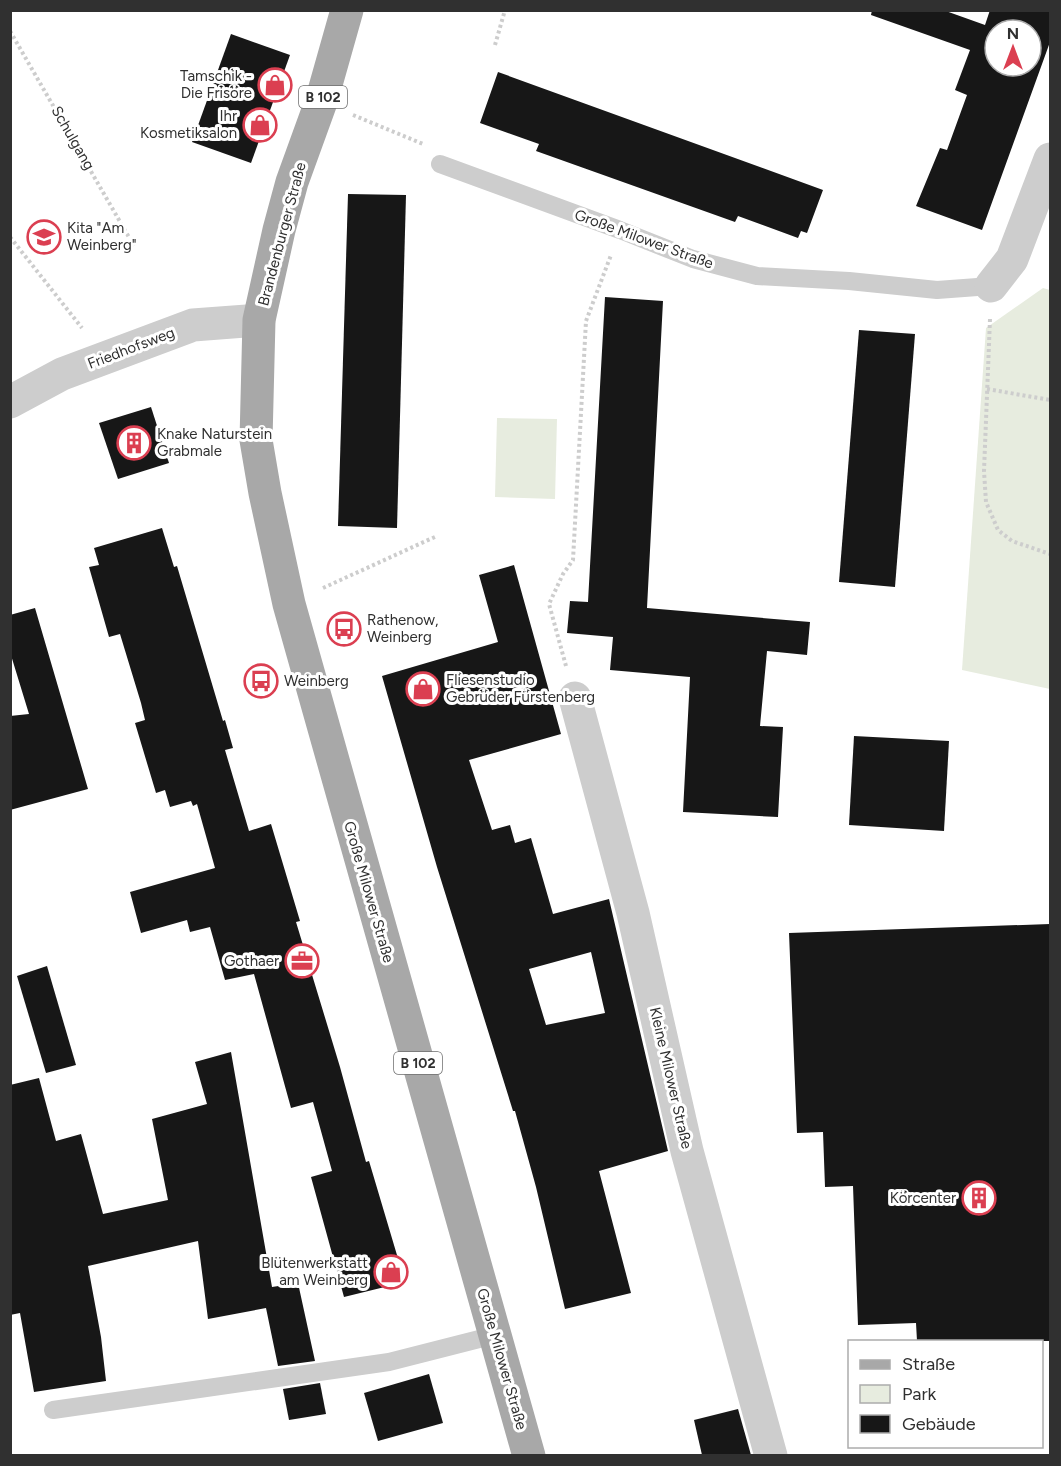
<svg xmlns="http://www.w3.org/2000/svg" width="1061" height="1466" font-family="Figtree,sans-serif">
<rect width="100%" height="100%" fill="#fff"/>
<g fill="#e7ecdf">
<path d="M1043,288l7,2v399l-88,-19 24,-342z"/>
<path d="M497,418l60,1 -2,80 -60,-2z"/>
</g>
<g fill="#171717" fill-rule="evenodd">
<path d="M872,10h71l42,15 5,-15h60v32l-68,188 -66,-24 24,-58 7,2 20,-55 -12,-5 15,-40 -99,-35zM995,30h36v36h-36z"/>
<path d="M231,34l59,21 -39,108 -59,-21z"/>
<path d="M498,72l325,118 -16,43 -6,-2 -3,7 -60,-22 -3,6 -199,-71 3,-7 -59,-21z"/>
<path d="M348,194l58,1 -9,333 -59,-2z"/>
<path d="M605,297l58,4 -16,307 163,14 -3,33 -40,-4 -7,75 23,1 -5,90 -95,-5 7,-135 -80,-7 3,-33 -46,-4 3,-32 18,1z"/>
<path d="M859,330l56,4 -20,253 -56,-5z"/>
<path d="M151,407l18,56 -51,16 -19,-56z"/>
<path d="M162,528l12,39 3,-1 46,155 2,-1 8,28 -8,2 24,81 22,-7 29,97 -4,1 44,145 26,95 3,-1 36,121 -61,15 -33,-120 21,-6 -19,-69 -22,6 -37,-134 -29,6 -15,-53 -20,5 -3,-12 -46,13 -11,-41 85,-24 -18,-64 -4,2 -2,-5 -21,6 -5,-17 -9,3 -21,-70 10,-3 -4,-17 -21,-69 -11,3 -20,-70 10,-2 -5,-17z"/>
<path d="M514,565l47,169 -92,26 23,70 18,-5 5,18 16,-5 22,76 56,-15 59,252 -69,20 32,122 -66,16 -29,-122 -21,-76h-2l-76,-244 -55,-191 116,-34 -19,-67zM591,952l14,61 -59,12 -17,-56z"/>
<path d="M35,608l53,181 -78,21v-94l19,-2 -19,-62v-37z"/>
<path d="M854,736l95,5 -5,90 -95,-6z"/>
<path d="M1050,924v417h-133l-1,-18 -58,2 -5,-139 -28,1 -2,-55 -26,1 -8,-200z"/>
<path d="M47,966l29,99 -30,8 -29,-97z"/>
<path d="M231,1052l41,235 26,-4 17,78 -37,5 -12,-58 -58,11 -10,-78 -110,25 13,71 5,44 -72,11 -14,-79 -10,2v-230l29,-7 17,63 25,-7 22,80 65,-14 -16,-81 55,-15 -12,-42z"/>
<path d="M429,1374l14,49 -65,18 -14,-48z"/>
<path d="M320,1383l6,31 -37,6 -6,-31z"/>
<path d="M738,1409l13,46h-49l-8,-35z"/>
</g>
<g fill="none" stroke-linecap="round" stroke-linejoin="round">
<g stroke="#cdcdcd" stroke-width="4" stroke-dasharray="3 3" stroke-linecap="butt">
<path d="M10,31l124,215"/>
<path d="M495,45l10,-35"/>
<path d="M353,115l70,29"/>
<path d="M10,237l72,91"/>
<path d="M990,319l-6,152 2,31 12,28 14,11 38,13"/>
<path d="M987,389l63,11"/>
<path d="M323,588l114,-52"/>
<path d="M566,666l-17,-62 14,-30 10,-14 13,-239 25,-66"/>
</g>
<g stroke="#cdcdcd" stroke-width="18">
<path d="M440,164l180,66 73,29 64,17 92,5 88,9 54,-4"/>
<path d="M53,1410l336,-48 106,-27"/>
</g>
<g stroke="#cdcdcd" stroke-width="33">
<path d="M991,286l21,-27 38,-100"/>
<path d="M10,402l52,-28 131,-49 66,-5"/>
<path d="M575,698l58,215 54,238 84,305"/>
</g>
<path stroke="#a8a8a8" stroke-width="33" d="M347,10l-26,92 -29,80 -13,48 -20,90 -3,120 9,53 24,111 240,852"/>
</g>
<defs>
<g id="shop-ring" transform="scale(1.725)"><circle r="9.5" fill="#fff" stroke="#db3f51" stroke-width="1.5"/><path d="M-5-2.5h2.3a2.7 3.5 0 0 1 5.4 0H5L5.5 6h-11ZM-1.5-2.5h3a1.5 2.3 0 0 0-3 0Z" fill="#db3f51"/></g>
<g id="school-ring" transform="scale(1.725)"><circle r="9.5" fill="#fff" stroke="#db3f51" stroke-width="1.5"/><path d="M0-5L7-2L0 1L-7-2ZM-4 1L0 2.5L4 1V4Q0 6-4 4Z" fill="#db3f51"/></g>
<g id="building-ring" transform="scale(1.725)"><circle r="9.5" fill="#fff" stroke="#db3f51" stroke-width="1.5"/><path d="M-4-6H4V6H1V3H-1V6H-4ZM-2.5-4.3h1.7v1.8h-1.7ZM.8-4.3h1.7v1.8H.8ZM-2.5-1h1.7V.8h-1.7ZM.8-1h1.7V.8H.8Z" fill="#db3f51"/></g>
<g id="bus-ring" transform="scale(1.725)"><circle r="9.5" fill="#fff" stroke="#db3f51" stroke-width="1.5"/><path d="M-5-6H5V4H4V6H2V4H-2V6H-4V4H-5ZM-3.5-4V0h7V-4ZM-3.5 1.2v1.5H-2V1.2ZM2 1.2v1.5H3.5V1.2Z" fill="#db3f51"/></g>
<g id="office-ring" transform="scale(1.725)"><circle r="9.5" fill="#fff" stroke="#db3f51" stroke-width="1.5"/><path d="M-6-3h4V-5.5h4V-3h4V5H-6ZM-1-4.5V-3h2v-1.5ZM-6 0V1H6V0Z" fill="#db3f51"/></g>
</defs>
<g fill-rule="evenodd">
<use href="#shop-ring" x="275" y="85"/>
<use href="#shop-ring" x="260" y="125"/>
<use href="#school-ring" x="44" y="237"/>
<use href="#building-ring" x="134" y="443"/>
<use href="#bus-ring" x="344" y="629"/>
<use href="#bus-ring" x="261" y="681"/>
<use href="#shop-ring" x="423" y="689"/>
<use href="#office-ring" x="302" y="961"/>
<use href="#building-ring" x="979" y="1198"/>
<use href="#shop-ring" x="391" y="1272"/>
</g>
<g text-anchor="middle" stroke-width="6" stroke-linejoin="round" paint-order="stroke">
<g fill="#fff" stroke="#6e6e6e" stroke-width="1.5">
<rect x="299" y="86" width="48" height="22" rx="4.5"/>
<rect x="394" y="1052" width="48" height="22" rx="4.5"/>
</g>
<g font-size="14" font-weight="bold" fill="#303030">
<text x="323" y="102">B 102</text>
<text x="418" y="1068">B 102</text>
</g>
<g font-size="15" fill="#303030" stroke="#fff" text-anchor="end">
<text x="252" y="81">Tamschik -<tspan x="252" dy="17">Die Frisöre</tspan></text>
<text x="237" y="121">Ihr<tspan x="237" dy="17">Kosmetiksalon</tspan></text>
<text x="67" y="233" text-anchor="start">Kita "Am<tspan x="67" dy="17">Weinberg"</tspan></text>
<text x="157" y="439" text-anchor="start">Knake Naturstein<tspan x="157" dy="17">Grabmale</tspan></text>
<text x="367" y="625" text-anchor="start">Rathenow,<tspan x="367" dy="17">Weinberg</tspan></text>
<text x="446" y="685" text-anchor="start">Fliesenstudio<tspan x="446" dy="17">Gebrüder Fürstenberg</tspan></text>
<text x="284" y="686" text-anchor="start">Weinberg</text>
<text x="279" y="966">Gothaer</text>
<text x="956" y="1203">Körcenter</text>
<text x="368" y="1268">Blütenwerkstatt<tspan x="368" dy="17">am Weinberg</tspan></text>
</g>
<g font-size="15" fill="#303030" stroke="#fff">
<text transform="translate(73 138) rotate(60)" y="5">Schulgang</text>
<text transform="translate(282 234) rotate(-75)" y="5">Brandenburger Straße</text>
<text transform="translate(644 239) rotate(20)" y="5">Große Milower Straße</text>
<text transform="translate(131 348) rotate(-21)" y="5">Friedhofsweg</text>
<text transform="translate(369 892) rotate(74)" y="5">Große Milower Straße</text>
<text transform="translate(671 1078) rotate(77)" y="5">Kleine Milower Straße</text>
<text transform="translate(502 1359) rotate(74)" y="5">Große Milower Straße</text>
</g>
</g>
<rect width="1061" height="1466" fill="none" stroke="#303030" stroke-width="24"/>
<rect x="848" y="1340" width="195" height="108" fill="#ffffff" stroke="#acacac" stroke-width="1.5"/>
<rect x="860" y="1360" width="30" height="9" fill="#a8a8a8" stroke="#acacac" stroke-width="1.5"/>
<text x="902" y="1370" font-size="18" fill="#303030">Straße</text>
<rect x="860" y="1385" width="30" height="18" fill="#e7ecdf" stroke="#acacac" stroke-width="1.5"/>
<text x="902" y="1400" font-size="18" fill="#303030">Park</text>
<rect x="860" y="1415" width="30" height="18" fill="#171717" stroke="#acacac" stroke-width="1.5"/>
<text x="902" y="1430" font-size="18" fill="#303030">Gebäude</text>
<g transform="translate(1013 48)"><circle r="28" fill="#ffffff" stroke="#acacac" stroke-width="1.5"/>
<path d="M0-4.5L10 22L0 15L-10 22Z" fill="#db3f51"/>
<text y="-9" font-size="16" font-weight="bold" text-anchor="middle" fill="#303030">N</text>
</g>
</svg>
